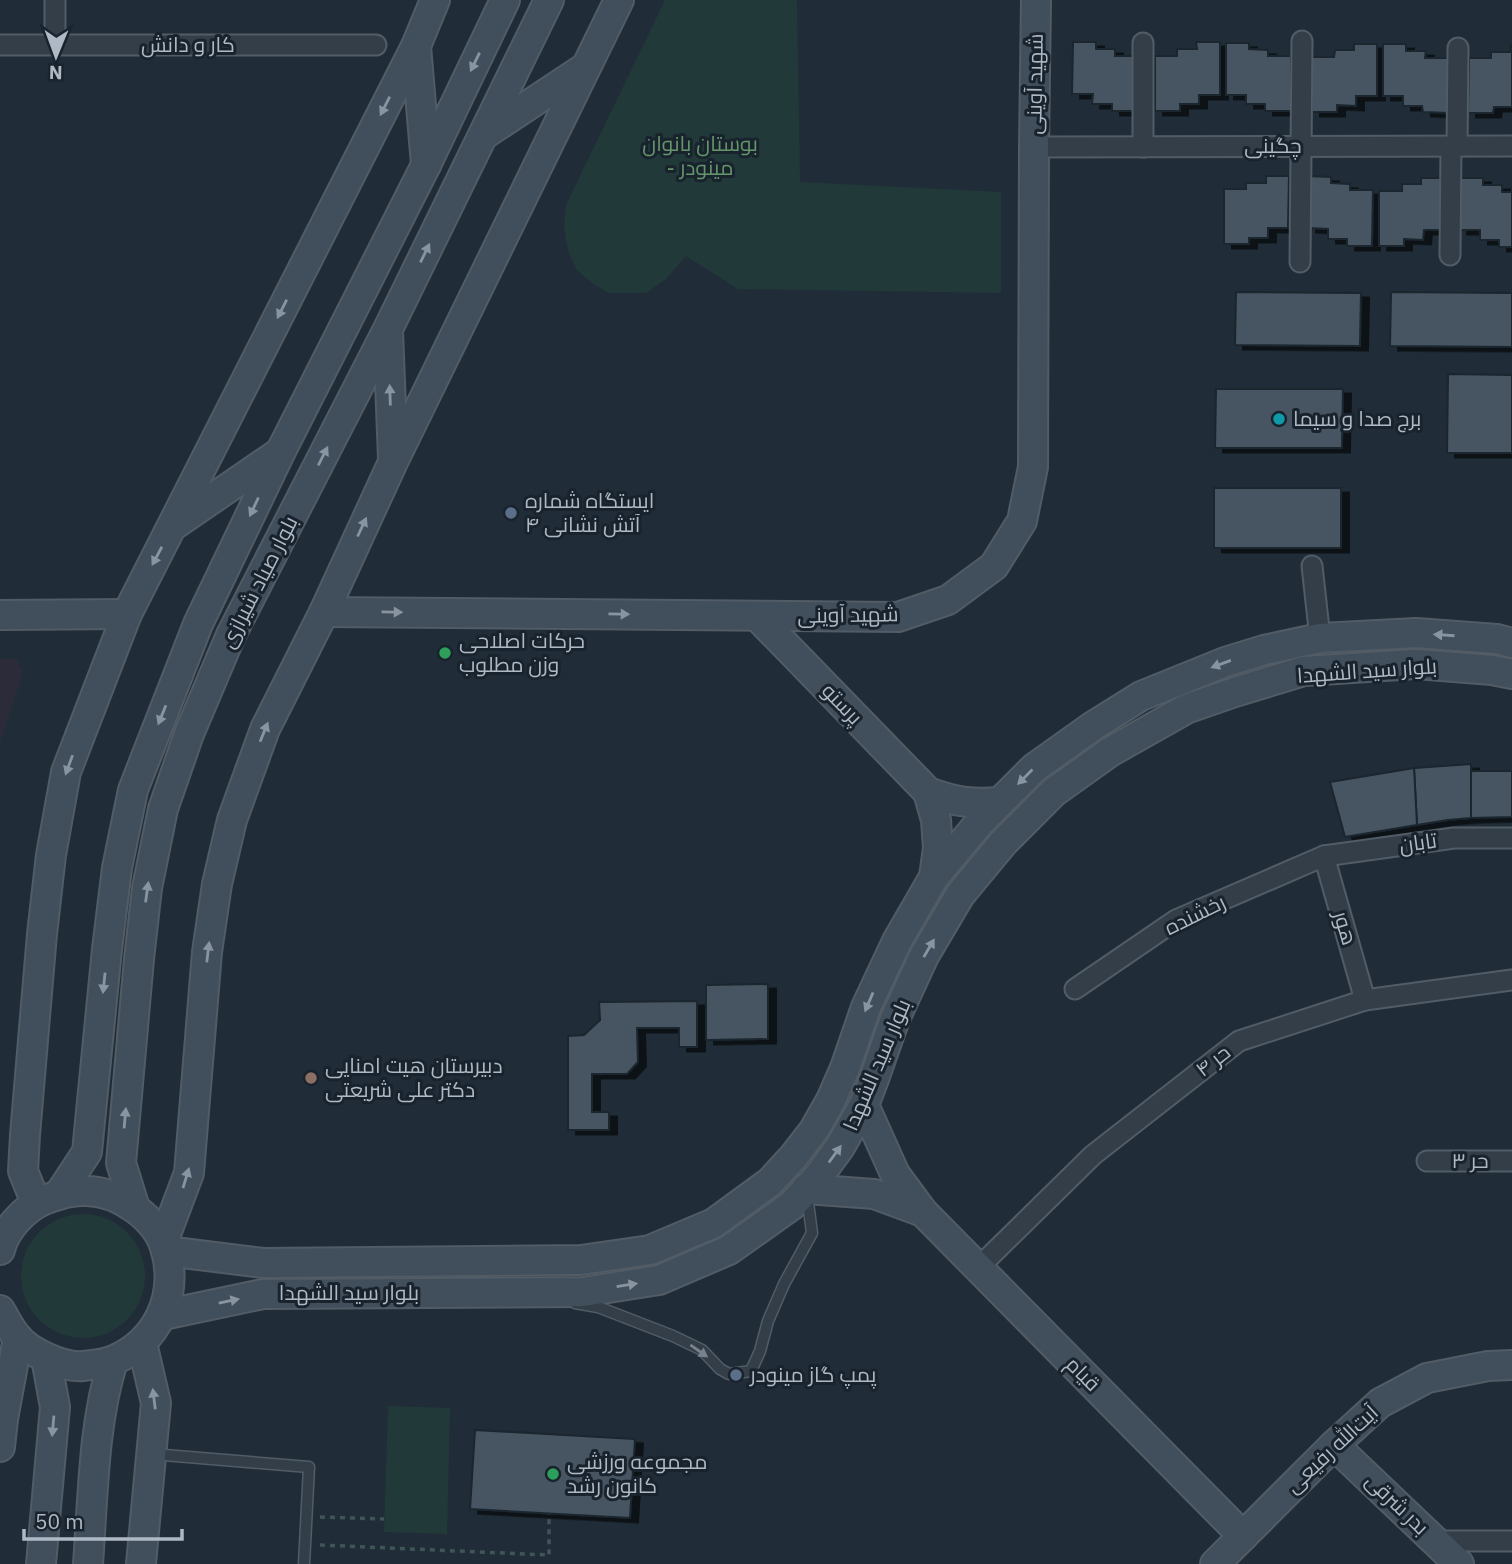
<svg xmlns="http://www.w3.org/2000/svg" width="1512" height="1564" font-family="'IBM Plex Sans',Cairo,sans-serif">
<defs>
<filter id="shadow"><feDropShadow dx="8" dy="4.5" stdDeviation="0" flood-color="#0009"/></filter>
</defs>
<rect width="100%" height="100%" fill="#202d38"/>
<path fill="#2c2b39" d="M0,659h17l6,14 -23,70z"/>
<g fill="#223939">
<path d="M665,0h132l3,182 201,10v101l-263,-4 -52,-33 -21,24 -19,13h-37l-16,-9 -16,-14 -9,-19 -4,-24 2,-22z"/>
<circle cx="83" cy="1276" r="62"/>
<path d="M388,1406l62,2 -3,126 -63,-2z"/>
</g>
<g fill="#465562" stroke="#1b252f" stroke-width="2" filter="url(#shadow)">
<path d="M1073,42h23v7h19v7h22v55h-25v-7h-20l1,-10h-21z"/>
<path d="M1196,42h24v53h-21v9h-19v7h-25v-55h22v-7h20z"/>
<path d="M1226,43h23v6l19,1v6h23v55h-26v-7h-19v-9h-20z"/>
<path d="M1354,44h23v52h-21v10l-19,-1v7h-25v-55h22l1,-7h19z"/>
<path d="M1383,44h23v7h20l-1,7h23v55l-25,-1 -1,-6h-19v-10h-20z"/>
<path d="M1510,45h2v62h-18l-1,6h-25l1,-55h22v-6h19z"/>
<path d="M1266,176h23l-1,52h-20v10h-19v6h-25v-55h22v-6h20z"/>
<path d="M1308,176l23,1v6l19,1v6h23l-1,56h-25v-7h-19v-10l-20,-1z"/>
<path d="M1421,178h23v52h-20l-1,10 -19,-1v7h-25v-55h23v-7h19z"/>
<path d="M1460,178h23v7h19v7h10v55h-13v-7h-19v-10h-21z"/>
<path d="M1236,292l125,1 -1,53 -125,-1z"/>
<path d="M1391,292l121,1v54l-122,-1z"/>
<path d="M1448,374l64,1v78h-65z"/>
<path d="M1216,389h127l-1,59h-127z"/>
<rect x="1214" y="488" width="127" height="60"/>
<path d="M1471,764v54l-23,2 -31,5 -3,-57z"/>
<path d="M1414,768l3,57 -72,12 -15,-55z"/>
<path d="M1471,771h41v46l-41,1z"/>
<path d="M768,984v55l-62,1v-55z"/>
<path d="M697,1001v46h-18v-19h-42l1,34 -11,12h-35v38h17v18h-41v-94l16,-1 16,-15 -1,-18z"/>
<path d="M475,1430l160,9 -5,79 -160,-9z"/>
</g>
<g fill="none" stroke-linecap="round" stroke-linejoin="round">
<g stroke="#515c66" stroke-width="13">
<g id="lane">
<path d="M575,1303l23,4 75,29 29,14 18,19 9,5 22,-3 9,-20 8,-30 16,-37 28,-51 -5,-38"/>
<path d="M152,1454l157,13 -5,97"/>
</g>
</g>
<g stroke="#515c66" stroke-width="23">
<g id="street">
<path d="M0,45h376"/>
<path d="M55,45v-45"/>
<path d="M1457,146l1,-98"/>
<path d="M1034,147l478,-1"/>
<path d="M1143,147v-104"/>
<path d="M1450,255l1,-109"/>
<path d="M1300,262l2,-221"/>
<path d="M1312,566l8,72"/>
<path d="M1324,856l41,144"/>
<path d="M1075,989l101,-69 148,-64 130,-18h58"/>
<path d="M1427,1161h85"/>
<path d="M978,1268l115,-113 146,-114 126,-41 147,-20"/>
<path d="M1435,1541h77"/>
</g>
</g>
<g stroke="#515c66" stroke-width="32">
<g id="secondary">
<path d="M416,46l10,119"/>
<path d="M485,134l101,-67"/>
<path d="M388,331l5,128"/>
<path d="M174,525l105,-72"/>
<path d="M324,612l574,5 50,-17 46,-34 28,-45 11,-54 1,-320 2,-147"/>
<path d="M0,615l127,-1"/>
<path d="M757,616l171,176c27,10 43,12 72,10"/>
<path d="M928,792l8,28 2,28 -4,29"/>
<path d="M864,1105l31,69 28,38 320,324"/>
<path d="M806,1189l68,5 49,18"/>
<path d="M60,1193l27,-41 20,-203 10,-81 16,-78 65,-166 83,-173 145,-286 79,-165"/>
<path d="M36,1203l-13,-32 2,-36 17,-201 9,-79 15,-83 61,-158 289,-568 19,-46"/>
<path d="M135,1208l-14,-45 18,-204 8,-71 16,-79 26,-75 42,-99 157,-306 161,-329"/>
<path d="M163,1242l26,-69 18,-221 10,-68 15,-64 33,-91 59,-117 69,-150 226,-462"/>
<path d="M0,1250c5,-21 25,-42 44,-50 14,-5 27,-10 42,-9 32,0 72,27 80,60 12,45 -8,90 -52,109 -9,4 -22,5 -31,6 -20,2 -54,-14 -66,-29 -7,-8 -12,-19 -17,-27"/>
<path d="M166,1251l97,12 318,-3 69,-10 64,-27 56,-41 23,-25 21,-27 17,-30 14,-32 21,-61 31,-66 37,-64 46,-55 54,-54 59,-42 48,-30 84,-34 39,-12 56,-12 96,-5 81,6 15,4"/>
<path d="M163,1315l100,-21 320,-2 76,-12 70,-30 62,-44 27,-29 22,-30 24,-42 10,-26 21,-60 29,-63 36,-61 43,-52 51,-51 56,-40 76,-43 49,-17 69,-21 112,-7 76,6 20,4"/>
<path d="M1334,1445l125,119"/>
<path d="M0,1447l3,-28 15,-81"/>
<path d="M41,1564l14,-157 -9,-49"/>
<path d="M88,1564c5,-66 5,-140 25,-203"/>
<path d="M141,1564l15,-161 -14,-60"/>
<path d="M1215,1564l119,-119 46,-42 47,-25 61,-12 24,-1"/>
</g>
</g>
<g stroke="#3f5556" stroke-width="3.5" stroke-dasharray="5 5" stroke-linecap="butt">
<path d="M320,1517l64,2"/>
<path d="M320,1545l229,10v-41"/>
</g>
<use href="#lane" stroke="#333e48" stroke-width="10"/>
<use href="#street" stroke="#333e48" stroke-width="19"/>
<use href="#secondary" stroke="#414e5b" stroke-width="28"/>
</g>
<defs><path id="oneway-solid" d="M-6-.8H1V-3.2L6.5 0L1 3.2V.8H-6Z" transform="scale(1.75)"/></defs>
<g fill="#8894a0">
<use href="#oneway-solid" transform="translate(475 62) rotate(116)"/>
<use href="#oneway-solid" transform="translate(385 106) rotate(117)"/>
<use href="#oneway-solid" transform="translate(425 253) rotate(-64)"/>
<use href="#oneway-solid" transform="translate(282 309) rotate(117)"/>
<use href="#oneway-solid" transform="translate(390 395) rotate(-92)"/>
<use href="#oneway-solid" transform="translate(323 456) rotate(-63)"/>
<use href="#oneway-solid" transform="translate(254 507) rotate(115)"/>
<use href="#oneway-solid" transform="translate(362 527) rotate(-65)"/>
<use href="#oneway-solid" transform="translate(157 556) rotate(118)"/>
<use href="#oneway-solid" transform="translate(392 612) rotate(1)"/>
<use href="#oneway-solid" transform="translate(619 614) rotate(1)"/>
<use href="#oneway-solid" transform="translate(1444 635) rotate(-176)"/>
<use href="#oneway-solid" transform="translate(1221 664) rotate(160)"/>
<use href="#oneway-solid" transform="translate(162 715) rotate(112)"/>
<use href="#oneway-solid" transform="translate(264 732) rotate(-68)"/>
<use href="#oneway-solid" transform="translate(69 765) rotate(110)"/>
<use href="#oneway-solid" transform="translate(1025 777) rotate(135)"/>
<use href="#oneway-solid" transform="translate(147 892) rotate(-82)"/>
<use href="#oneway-solid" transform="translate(929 948) rotate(-60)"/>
<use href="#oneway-solid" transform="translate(208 952) rotate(-83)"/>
<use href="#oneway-solid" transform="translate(104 983) rotate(96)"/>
<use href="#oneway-solid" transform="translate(869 1002) rotate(113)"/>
<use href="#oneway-solid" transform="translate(125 1118) rotate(-85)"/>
<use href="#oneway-solid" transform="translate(835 1154) rotate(-54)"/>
<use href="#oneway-solid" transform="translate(186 1178) rotate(-73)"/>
<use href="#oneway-solid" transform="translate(627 1285) rotate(-9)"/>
<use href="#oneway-solid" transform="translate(229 1301) rotate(-12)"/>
<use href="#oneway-solid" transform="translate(154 1399) rotate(-97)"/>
<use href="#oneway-solid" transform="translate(53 1426) rotate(95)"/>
</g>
<use fill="#77828d" href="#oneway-solid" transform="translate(699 1351) rotate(35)"/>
<circle fill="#0f9aa8" stroke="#19232d" stroke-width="2.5" cx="1279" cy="419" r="7"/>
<g fill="#5c6f8a" stroke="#19232d" stroke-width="2.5">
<circle cx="511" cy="513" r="7"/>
<circle cx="736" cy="1375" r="7"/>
</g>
<g fill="#2e9e5b" stroke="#19232d" stroke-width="2.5">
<circle cx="445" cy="653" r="7"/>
<circle cx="553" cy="1474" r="7"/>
</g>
<circle fill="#8d6e63" stroke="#19232d" stroke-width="2.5" cx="311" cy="1078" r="7"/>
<g text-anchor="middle" stroke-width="6" stroke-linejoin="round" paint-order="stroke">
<g font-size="21" fill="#aeb9c5" stroke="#19232d">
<text x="188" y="52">کار و دانش</text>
<text transform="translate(1035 84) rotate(-89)" y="7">شهید آوینی</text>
<text x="1273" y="153">چگینی</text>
<text transform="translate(259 582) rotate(-63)" y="7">بلوار صیاد شیرازی</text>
<text transform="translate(848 615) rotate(-1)" y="7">شهید آوینی</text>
<text transform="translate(1367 671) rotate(-4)" y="7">بلوار سید الشهدا</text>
<text transform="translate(842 704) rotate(46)" y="7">پرستو</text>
<text transform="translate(1418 843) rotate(-8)" y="7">تابان</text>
<text transform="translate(1195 915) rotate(-26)" y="7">رخشنده</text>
<text transform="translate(1345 928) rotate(74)" y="7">هور</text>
<text transform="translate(1213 1061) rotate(-38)" y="7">حر ۴</text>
<text transform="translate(877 1065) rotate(-67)" y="7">بلوار سید الشهدا</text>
<text x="1470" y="1168">حر ۳</text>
<text x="349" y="1300">بلوار سید الشهدا</text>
<text transform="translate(1083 1374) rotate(45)" y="7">قیام</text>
<text transform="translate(1332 1449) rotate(-43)" y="7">آیت‌الله رفیعی</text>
<text transform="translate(1397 1504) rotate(44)" y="7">بدر شرقی</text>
</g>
<g font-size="21" fill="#65966b" stroke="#19232d">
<text x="700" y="151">بوستان بانوان<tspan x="700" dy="24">- مینودر</tspan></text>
</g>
<g font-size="21" fill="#aeb9c5" stroke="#19232d" text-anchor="start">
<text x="1293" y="426">برج صدا و سیما</text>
<text x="525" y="508">ایستگاه شماره<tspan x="525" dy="24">۴ آتش نشانی</tspan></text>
<text x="459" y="648">حرکات اصلاحی<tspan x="459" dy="24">وزن مطلوب</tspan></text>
<text x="325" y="1073">دبیرستان هیت امنایی<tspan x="325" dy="24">دکتر علی شریعتی</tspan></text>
<text x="750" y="1382">پمپ گاز مینودر</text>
<text x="567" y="1469">مجموعه ورزشی<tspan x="567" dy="24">کانون رشد</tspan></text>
</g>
</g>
<g transform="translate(56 56) rotate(181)" stroke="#19232d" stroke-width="5" paint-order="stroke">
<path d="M0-5L12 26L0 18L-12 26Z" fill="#aeb9c5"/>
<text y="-10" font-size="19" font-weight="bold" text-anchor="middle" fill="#aeb9c5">N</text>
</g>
<path d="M24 1529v10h158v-10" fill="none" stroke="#aeb9c5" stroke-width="3.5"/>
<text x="35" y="1529" font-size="21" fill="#aeb9c5" stroke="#19232d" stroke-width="5" paint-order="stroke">50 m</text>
</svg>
